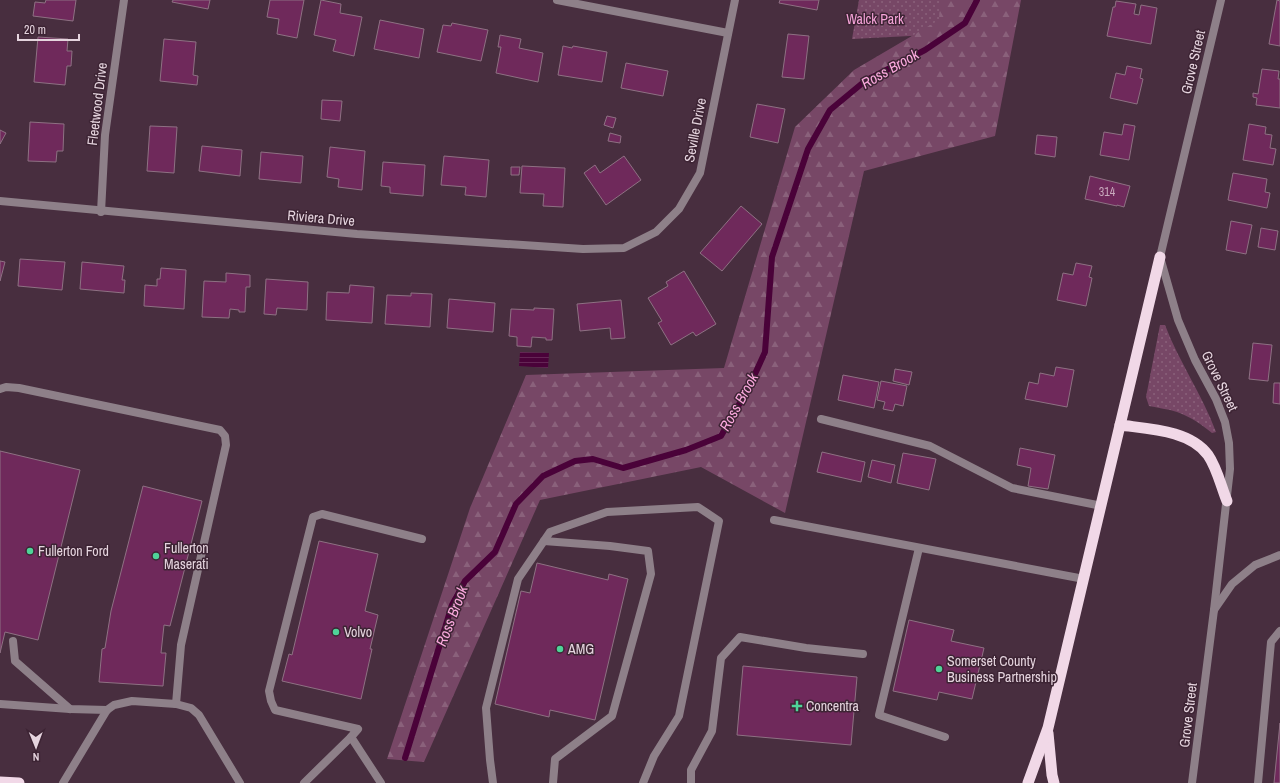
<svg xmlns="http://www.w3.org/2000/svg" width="1280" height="783" font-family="'Archivo Narrow',sans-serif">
<defs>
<pattern id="grass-dots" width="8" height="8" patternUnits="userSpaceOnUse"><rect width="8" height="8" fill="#774766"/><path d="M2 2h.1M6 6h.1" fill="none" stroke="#8a617b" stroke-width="1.8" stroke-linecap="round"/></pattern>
<pattern id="forest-firs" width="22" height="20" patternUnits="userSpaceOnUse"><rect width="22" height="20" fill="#774766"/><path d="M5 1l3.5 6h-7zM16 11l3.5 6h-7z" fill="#8a617b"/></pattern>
<pattern id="water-rules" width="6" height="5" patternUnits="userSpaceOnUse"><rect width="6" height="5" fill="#4a0239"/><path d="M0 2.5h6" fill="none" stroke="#642655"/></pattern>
</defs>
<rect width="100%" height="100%" fill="#482e3f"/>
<g fill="url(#grass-dots)">
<path d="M859,0h102l-13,34 -96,5z"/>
<path d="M1160,325h5c14,37 37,69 51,107l-4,1c-11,-9 -21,-16 -35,-21 -9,-3 -19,-4 -28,-6l-3,-9z"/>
</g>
<path fill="url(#forest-firs)" d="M940,0h81l-26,136 -131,35 -79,342 -84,-46 -161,33 -116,262 -37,-3 83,-251 56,-133 198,-7 71,-241 59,-57 85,-50z"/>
<path fill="url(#water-rules)" d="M520,352l29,1 -1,15 -29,-2z"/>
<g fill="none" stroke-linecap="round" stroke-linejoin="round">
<path stroke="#4a0239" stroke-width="6" d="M405,758l47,-153 13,-24 30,-29 21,-48 27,-28 32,-15 18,-2 30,9 63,-18 35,-14 28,-49 16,-35 7,-95 36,-108 22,-39 35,-29 60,-31 40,-27 12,-23"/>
</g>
<g fill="#6f295b" stroke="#8e7183">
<path d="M46,0h30l-3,21 -40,-5 2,-14 10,1z"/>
<path d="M173,0h37l-2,9 -36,-7z"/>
<path d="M270,0h34l-7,38 -20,-4 2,-15 -12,-2z"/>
<path d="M321,0l20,4 -1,9 22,4 -8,39 -21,-5 3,-11 -22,-5z"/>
<path d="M780,0h39l-2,10 -38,-7z"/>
<path d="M1277,0l3,1v45l-11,-2z"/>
<path d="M1116,1l20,3 -2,10 5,1 2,-10 16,3 -6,36 -44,-8 6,-29h2z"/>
<path d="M380,20l44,9 -5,29 -45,-9z"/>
<path d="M452,23l36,7 -7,31 -44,-9 6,-27 8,1z"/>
<path d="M788,34l21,2 -5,43 -22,-2z"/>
<path d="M500,35l21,4 -2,9 24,5 -5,29 -42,-9 5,-26h-3z"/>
<path d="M38,37l30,2 -1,12h5l-1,15h-4l-2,19 -31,-3z"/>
<path d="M164,39l32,3 -3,33 5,1 -1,9 -37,-4z"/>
<path d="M563,46l9,2 1,-2 34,6 -5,30 -44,-7z"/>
<path d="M626,63l42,8 -5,25 -42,-8z"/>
<path d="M1127,66l15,3 -2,9 3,1 -6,25 -27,-6 6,-25 9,2z"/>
<path d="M1262,69l17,2 -1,8h2v29l-24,-3 1,-7 -4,-1v-4l5,1z"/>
<path d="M322,100l20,1 -2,20 -19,-2z"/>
<path d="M757,104l28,5 -7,34 -28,-6z"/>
<path d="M607,116l9,2 -3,10 -9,-3z"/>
<path d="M30,122l34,2 -1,27h-6l-1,11 -28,-1z"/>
<path d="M1124,124l11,2 -6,34 -29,-5 4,-23 18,3z"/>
<path d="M1249,124l17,3 -1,7 7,1 -2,13 6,1 -3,16 -30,-5z"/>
<path d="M150,126l27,1 -3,46 -27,-2z"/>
<path d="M0,130l6,3 -6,11z"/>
<path d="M610,133l11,3 -1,7 -12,-2z"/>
<path d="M1037,135l20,2 -2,20 -20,-3z"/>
<path d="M202,146l40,4 -2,26 -41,-5z"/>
<path d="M330,147l35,4 -3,39 -24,-3 1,-8 -12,-2z"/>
<path d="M261,152l42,4 -2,27 -42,-4z"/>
<path d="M444,156l45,4 -3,37 -21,-2 1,-8 -25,-2z"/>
<path d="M624,156l17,24 -35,25 -22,-32 11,-8 5,8z"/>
<path d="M383,162l42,3 -2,31 -33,-3v-6l-9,-1z"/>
<path d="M522,166l43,2 -2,39 -20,-1 1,-12 -24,-1z"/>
<path d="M511,167h9l-1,8h-8z"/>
<path d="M1233,173l34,6 -2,13 5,1 -3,15 -39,-8z"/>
<path d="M1090,176l40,10 -6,21 -7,-2v1l-32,-7z"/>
<path d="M741,206l21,18 -40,47 -22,-18z"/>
<path d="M1231,221l21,4 -6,29 -20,-4z"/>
<path d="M1261,228l17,3 -3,19 -17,-3z"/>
<path d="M20,259l45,3 -3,28 -44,-4z"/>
<path d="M0,261l5,1 -5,19z"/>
<path d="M82,262l42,4 -2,14h3l-1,13 -44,-4z"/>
<path d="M1076,263l16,3 -3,11 3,1 -6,28 -29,-6 6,-27 10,2z"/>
<path d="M161,268l25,2 -2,39 -40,-3 1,-21 12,1v-7h3z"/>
<path d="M684,271l32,53 -20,12 -3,-4 -22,13 -13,-22 4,-2 -14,-23 20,-12 -2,-4z"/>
<path d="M226,273l24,2v12h-4l-1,25h-6v-2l-9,-1 -1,9 -27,-1 2,-36 22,1z"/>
<path d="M266,279l42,3 -1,28 -30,-2 -1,7 -12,-1z"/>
<path d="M350,285l24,2 -2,36 -46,-3 1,-28 22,1z"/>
<path d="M411,293l21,1 -2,33 -45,-3 2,-29 24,1z"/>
<path d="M449,299l46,4 -2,29 -46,-4z"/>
<path d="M621,300l4,38 -14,1 -1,-11 -30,3 -3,-27z"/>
<path d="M534,308l20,1 -2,31h-6v-2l-14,-1 -1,10 -14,-1v-9l-8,-1 2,-27 23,1z"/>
<path d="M1253,343l19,2 -4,36 -19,-2z"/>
<path d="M1056,367l18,3 -7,37 -42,-8 4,-17 9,2 2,-11 14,3z"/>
<path d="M895,369l17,3 -3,13 -16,-4z"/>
<path d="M843,375l36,7 -5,26 -36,-8z"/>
<path d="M881,381l26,5 -4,20 -8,-2 -2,7 -10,-2 2,-7 -8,-2z"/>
<path d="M1274,383h6v21l-7,-1z"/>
<path d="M1020,448l35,7 -7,34 -20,-3 3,-18 -14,-3z"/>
<path d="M0,451l80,19 -42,170 -33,-8 -5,21z"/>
<path d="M822,452l43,10 -4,20 -44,-10z"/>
<path d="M903,453l33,6 -7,31 -32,-7z"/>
<path d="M872,460l23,5 -4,18 -23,-6z"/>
<path d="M143,486l59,15 -32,125 -6,-1 -3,28h5l-3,33 -64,-4 3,-33 3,-1 6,-37z"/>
<path d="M319,541l59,13 -13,57 13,4 -8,34h2l-11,50 -79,-18 7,-27 3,1z"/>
<path d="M537,563l71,17 1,-6 19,5 -33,141 -45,-10 -1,7 -54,-13 26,-113 9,2z"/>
<path d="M909,620l45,10 -3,11 33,7 -12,51 -33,-7 -2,8 -44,-9z"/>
<path d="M743,666l114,11 -6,68 -114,-10z"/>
<path d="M1280,723v60h-6z"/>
</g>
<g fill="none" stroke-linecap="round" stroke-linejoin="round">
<g stroke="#8e8089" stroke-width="8">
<path d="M0,389l6,-2 13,1 201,42 5,6 1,9 -45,200 -5,59"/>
<path d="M821,419l109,27 82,42 90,18"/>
<path d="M774,520l310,59"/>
<path d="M544,541l66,5 38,5 3,23 -39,142 -57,43 -2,24"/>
<path d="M919,548l-40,167 66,22"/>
<path d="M13,641l2,20 55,48"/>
<path d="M0,704l70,5 37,1"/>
<path d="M351,737l7,-8 -83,-19 -4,-9 -2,-10 44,-174 9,-3 100,25"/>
<path d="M63,783l44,-73 7,-5 18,-4 44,3 15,4 8,7 41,68"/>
<path d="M304,783l47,-46 30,46"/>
<path d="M493,783l-3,-23 -4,-52 32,-129 32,-47 57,-20 91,-5 21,14 -40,195 -25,40 -11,27"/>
<path d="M691,783v-13l21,-39 9,-73 19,-21 66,11 57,6"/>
<path d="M1258,783l13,-141 9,-11"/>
</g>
<g stroke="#8e8089" stroke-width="8">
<path d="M557,0l171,33"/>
<path d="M0,201l357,33 226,15 41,-1 32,-16 23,-23 21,-36 35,-173"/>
<path d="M101,212l4,-77 19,-135"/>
<path d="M1214,610l16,-141 -1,-26 -4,-21 -9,-23 -21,-39 -17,-40 -18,-63 61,-257"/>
</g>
<path stroke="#8e8089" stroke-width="8" d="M1192,783l22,-173 18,-26 23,-19 25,-10"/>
<g stroke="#f1d8e7" stroke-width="11">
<path d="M1120,425c29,4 70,5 88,30 9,13 13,31 19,46"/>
<path d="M1048,733l4,42 2,8"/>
<path d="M0,782l19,1"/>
<path d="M1028,783l20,-55 112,-471"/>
</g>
</g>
<g fill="#4fd399" stroke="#3d2434" stroke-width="1.5">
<circle cx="30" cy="551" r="4"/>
<circle cx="156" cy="556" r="4"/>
<circle cx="336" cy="632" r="4"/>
<circle cx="560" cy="649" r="4"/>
<circle cx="939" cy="669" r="4"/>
<path d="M795 700h4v4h4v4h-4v4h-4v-4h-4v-4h4z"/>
</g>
<g text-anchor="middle" stroke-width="3" stroke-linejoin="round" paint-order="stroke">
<g font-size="12" fill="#c8a9bd">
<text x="1107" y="196">314</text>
</g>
<g font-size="14" fill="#f6a4d9" stroke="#3d2434">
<text x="875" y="24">Walck Park</text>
</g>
<g font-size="14" fill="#e5d4de" stroke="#3d2434">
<text transform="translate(1193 62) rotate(-77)" y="5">Grove Street</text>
<text transform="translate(97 104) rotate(-83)" y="5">Fleetwood Drive</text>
<text transform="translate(695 130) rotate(-79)" y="5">Seville Drive</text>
<text transform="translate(321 218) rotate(5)" y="5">Riviera Drive</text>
<text transform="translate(1220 381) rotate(64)" y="5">Grove Street</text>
<text transform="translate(1188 715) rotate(-83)" y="5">Grove Street</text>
</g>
<g font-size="14" fill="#e5d4de" stroke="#3d2434" text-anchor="start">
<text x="164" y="553">Fullerton<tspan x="164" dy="16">Maserati</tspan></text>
<text x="38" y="556">Fullerton Ford</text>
<text x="344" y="637">Volvo</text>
<text x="568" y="654">AMG</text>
<text x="947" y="666">Somerset County<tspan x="947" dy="16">Business Partnership</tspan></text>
<text x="806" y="711">Concentra</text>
</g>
<g font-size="15" font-style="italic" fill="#fba9de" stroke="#3d2434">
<text transform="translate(890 69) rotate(-30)" y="5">Ross Brook</text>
<text transform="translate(739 402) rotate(-61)" y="5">Ross Brook</text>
<text transform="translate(452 616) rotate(-69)" y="5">Ross Brook</text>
</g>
</g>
<g transform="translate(36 747) rotate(179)" stroke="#3d2434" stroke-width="3" paint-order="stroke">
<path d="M0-3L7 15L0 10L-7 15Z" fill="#e5d4de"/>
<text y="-6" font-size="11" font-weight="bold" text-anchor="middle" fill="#e5d4de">N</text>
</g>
<path d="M18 34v6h61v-6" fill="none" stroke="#e5d4de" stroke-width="2"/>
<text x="24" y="34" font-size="12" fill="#e5d4de" stroke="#3d2434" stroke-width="3" paint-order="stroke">20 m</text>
</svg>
